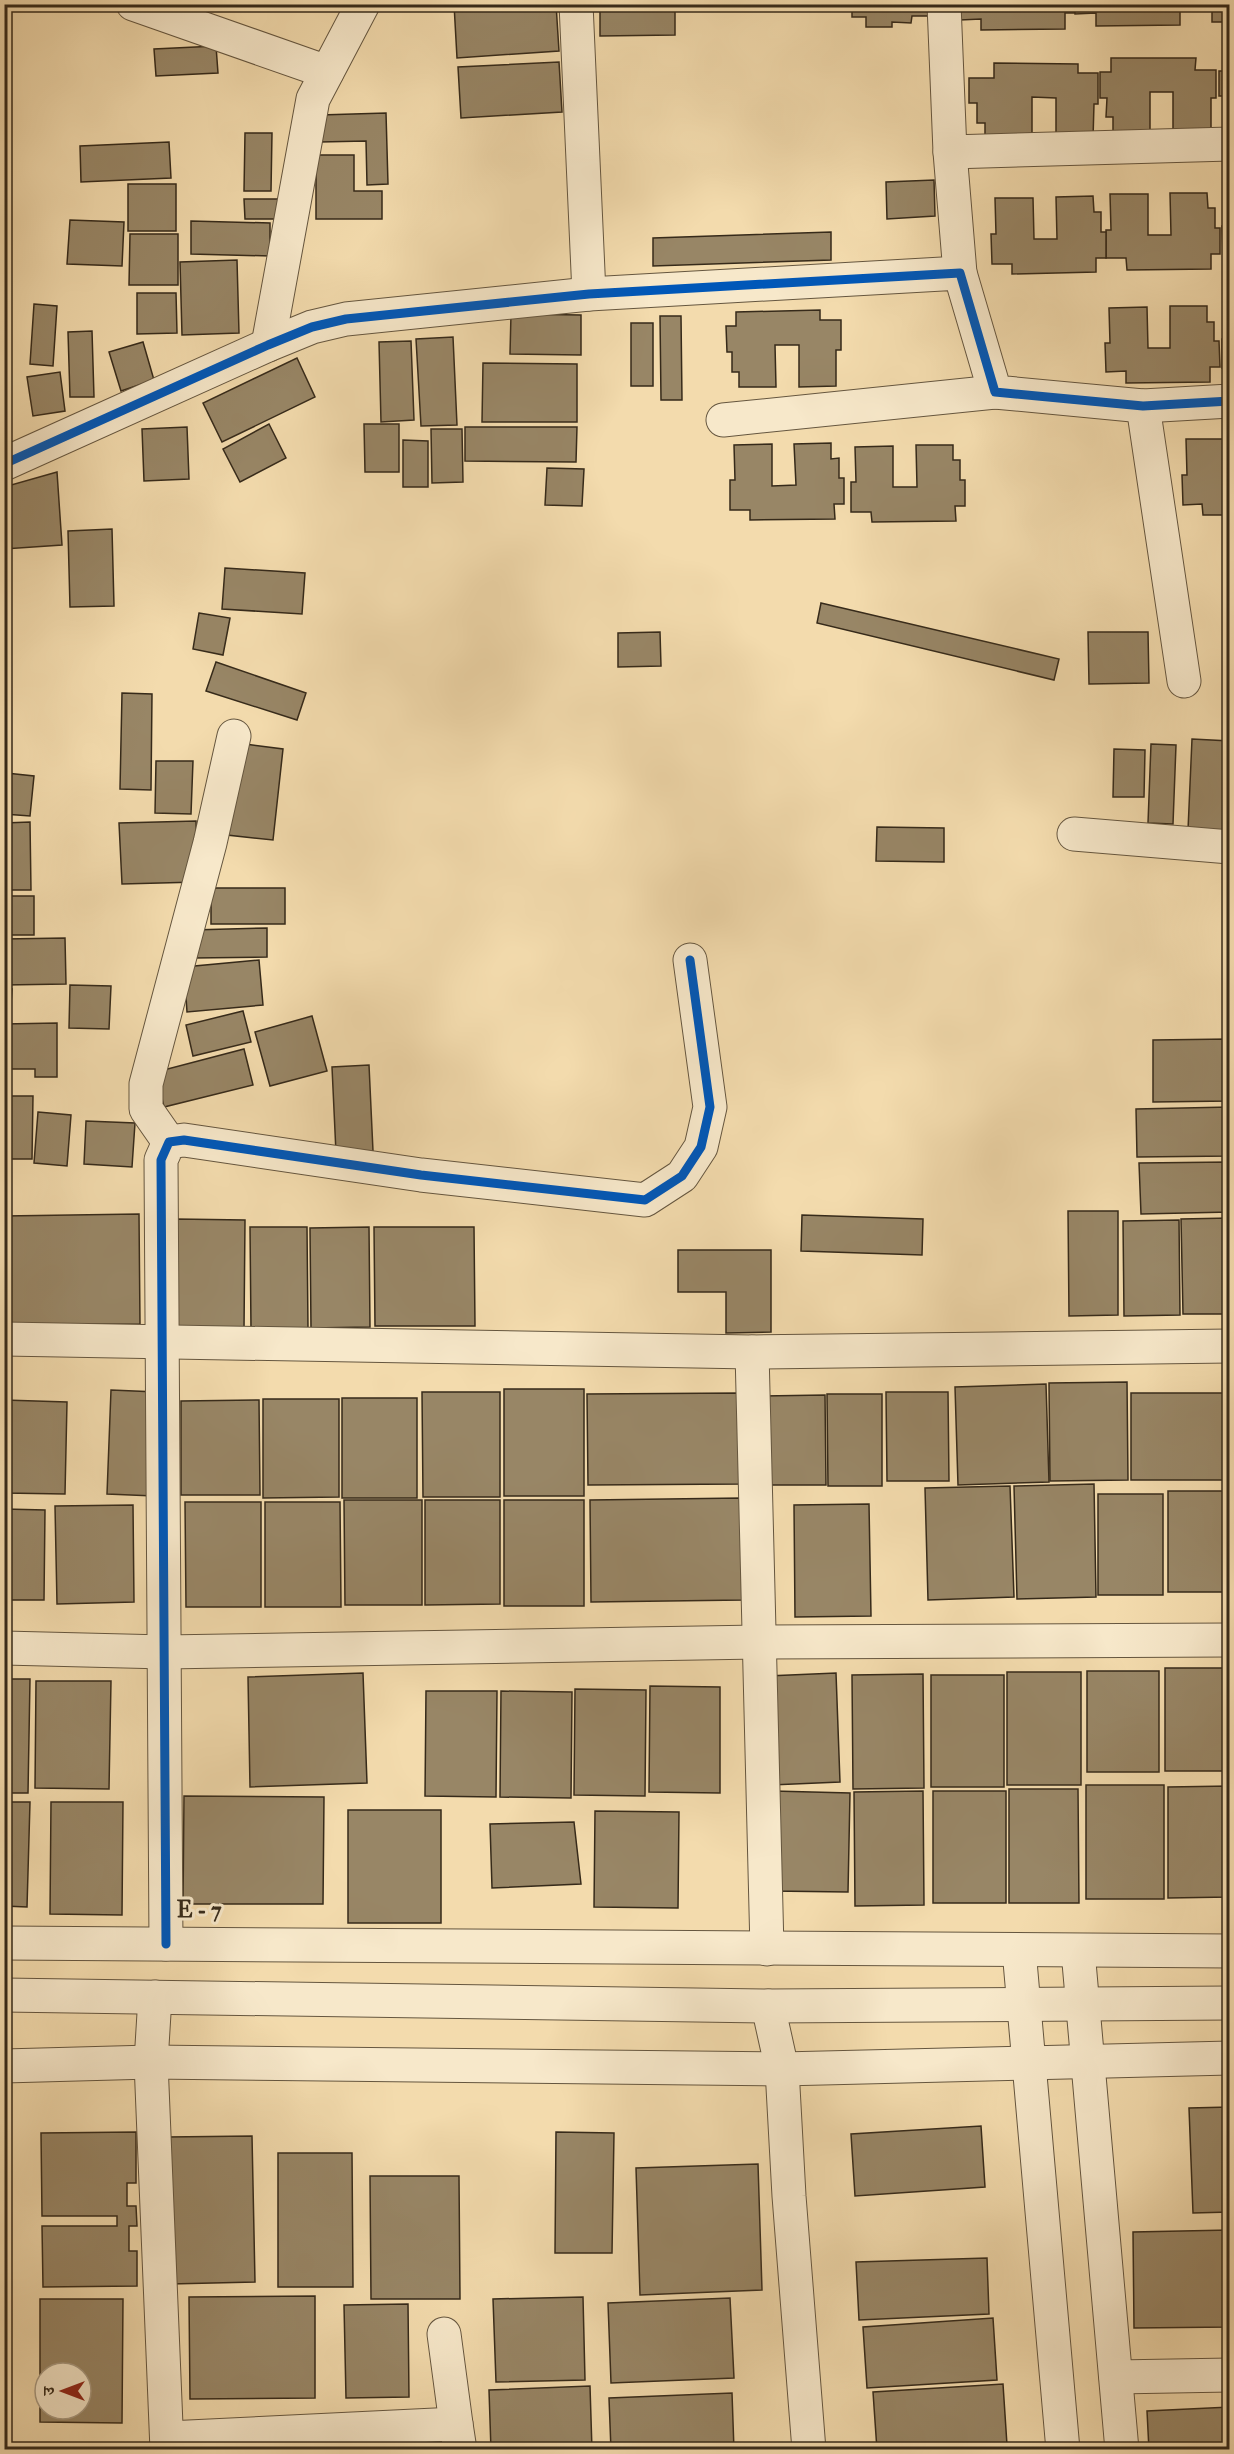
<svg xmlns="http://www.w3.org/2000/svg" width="1234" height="2454" font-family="'IM FELL Double Pica','Noto Serif Devanagari',serif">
<rect width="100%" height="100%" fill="#f3dbad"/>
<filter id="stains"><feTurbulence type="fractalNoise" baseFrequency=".00333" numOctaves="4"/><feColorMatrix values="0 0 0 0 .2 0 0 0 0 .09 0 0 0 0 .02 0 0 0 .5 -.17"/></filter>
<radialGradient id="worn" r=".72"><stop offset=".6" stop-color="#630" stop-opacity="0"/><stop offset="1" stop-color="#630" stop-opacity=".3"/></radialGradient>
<g fill="#988666" stroke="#362a1a" stroke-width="1.5" fill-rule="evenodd">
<path d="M454,4h102l3,47 -102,7z"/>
<path d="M600,4h75v31l-75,1z"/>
<path d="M852,4h76v12h-16l-1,7 -19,-1v5h-26v-10h-14z"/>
<path d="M960,4h115v9h-10v16l-84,1v-11l-21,1z"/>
<path d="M1075,4h114v6h-9v15l-84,1v-13l-21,1z"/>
<path d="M1192,4h38v18h-18v-12h-20z"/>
<path d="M216,46l2,27 -62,3 -2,-27z"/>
<path d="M1228,56l2,60h-6v-20h-5v-25h9z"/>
<path d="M1111,58h85l-1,12h21v28h-5v36l-38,-1v-41h-23v41h-37v-16h-7l1,-19h-7v-26h11z"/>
<path d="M559,62l3,50 -101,6 -3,-51z"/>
<path d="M994,63l84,1v9h20v31h-4l-1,35h-37v-41l-24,-1v42h-47v-16h-8v-20h-8v-25h25z"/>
<path d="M386,113l2,71 -21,1 -1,-44 -46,1v-27z"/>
<path d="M245,133h27l-1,58h-27z"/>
<path d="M169,142l2,36 -90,4 -1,-36z"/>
<path d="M316,155h38v36h28v28h-66z"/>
<path d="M934,180l1,36 -48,3 -1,-37z"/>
<rect x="128" y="184" width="48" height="47"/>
<path d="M1230,190v64h-7l-1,-28h5v-35z"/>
<path d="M1170,193h37l1,15h7v20h5v26h-9v15l-84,1 -1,-12h-20v-28h5l-1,-36h38v41h23z"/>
<path d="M1093,196l1,16h7v20h5v26h-10v14l-84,2v-10h-20l-1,-30h5l-1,-36h38l1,41h23l-1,-42z"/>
<path d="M244,199h36v20h-35z"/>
<path d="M70,220l54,2 -2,44 -55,-2z"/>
<path d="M191,221l79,2v33l-79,-2z"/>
<path d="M831,232v28l-178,6v-28z"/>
<path d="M130,234h48v51h-49z"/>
<path d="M237,260l2,73 -57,2 -2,-73z"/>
<path d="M137,293h39l1,40 -40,1z"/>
<path d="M34,304l23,2 -4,60 -23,-2z"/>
<path d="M1226,304h4v63l-8,1v-29h5z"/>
<path d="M1170,306h37v16h7v19h5l1,26h-10v15l-84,1v-12l-20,1 -1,-29h5l-1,-35 38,-1 1,41h22z"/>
<path d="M820,310v10h21v30h-5v36l-37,1v-42h-24l1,42h-37v-15h-7v-20h-5l-1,-26h10v-14z"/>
<path d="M511,314l70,1v40l-71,-1z"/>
<path d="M660,316h21l1,84h-21z"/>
<rect x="631" y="323" width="22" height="63"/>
<path d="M92,331l2,66h-24l-2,-65z"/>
<path d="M453,337l4,88 -36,1 -5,-87z"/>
<path d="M411,341l3,79 -33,2 -2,-80z"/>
<path d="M143,342l11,38 -33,11 -12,-39z"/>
<path d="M297,358l18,39 -93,45 -19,-39z"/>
<path d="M483,363l94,1v58h-95z"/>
<path d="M60,372l5,39 -32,5 -6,-39z"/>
<path d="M269,424l17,34 -46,24 -17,-33z"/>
<path d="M364,424h35v48h-34z"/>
<path d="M187,427l2,52 -45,2 -2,-52z"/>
<path d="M465,427h112l-1,35 -111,-1z"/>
<path d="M431,429h31l1,53 -31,1z"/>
<path d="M1186,439h38l1,41h5v35h-27l-1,-11 -19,1 -1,-30h5z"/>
<path d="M403,440l25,1v46h-25z"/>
<path d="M831,443v16l8,-1v20h5v26h-10l1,15 -85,1v-10h-20v-30h5l-1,-35 38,-1v42l24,-1 -2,-41z"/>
<path d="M916,445h37v15h7v20h5v26h-10l1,15 -84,1 -1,-10h-20v-30h5l-1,-35 38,-1v41h24z"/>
<path d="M547,468l37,1 -2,37 -37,-1z"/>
<path d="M57,472l5,73 -58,4v-62z"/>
<path d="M112,529l2,77 -44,1 -2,-76z"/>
<path d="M225,568l80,5 -3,41 -80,-5z"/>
<path d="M821,603l238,56 -5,21 -237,-57z"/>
<path d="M199,613l31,5 -7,37 -30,-6z"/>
<path d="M660,632l1,34 -43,1v-34z"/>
<path d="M1088,632h60l1,51 -60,1z"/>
<path d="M216,662l90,31 -9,27 -91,-29z"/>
<path d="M122,693l30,1 -1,96 -31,-1z"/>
<path d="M1192,739l38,2v91l-42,-2z"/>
<path d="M238,743l45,6 -10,91 -46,-5z"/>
<path d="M1151,744l25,1 -3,79 -25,-1z"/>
<path d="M1114,749l31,1 -1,47h-31z"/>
<path d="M156,761h37l-2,53 -36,-1z"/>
<path d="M6,773l28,3 -4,40 -26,-2z"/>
<path d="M196,821l2,61 -76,2 -3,-61z"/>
<path d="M30,822l1,68h-27v-67z"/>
<path d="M877,827l67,1v34l-68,-1z"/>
<rect x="211" y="888" width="74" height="36"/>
<rect x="4" y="896" width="30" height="39"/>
<path d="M267,928v29l-74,1 -1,-28z"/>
<path d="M65,938l1,46 -62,1v-46z"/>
<path d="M259,960l4,45 -76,7 -3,-45z"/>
<path d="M70,985l41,1 -2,43 -40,-1z"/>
<path d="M4,988l8,1 -2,30 -6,-1z"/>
<path d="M243,1011l8,31 -58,14 -7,-31z"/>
<path d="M312,1016l15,55 -57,15 -15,-54z"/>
<path d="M57,1023v54h-22v-8h-31v-45z"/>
<path d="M1230,1039v62l-77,1v-62z"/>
<path d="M244,1049l9,36 -89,22 -8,-35z"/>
<path d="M369,1065l4,86 -37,2 -4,-86z"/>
<path d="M4,1096h29l-1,63h-28z"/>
<path d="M1230,1107v49l-93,1 -1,-48z"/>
<path d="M38,1112l33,3 -4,51 -33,-3z"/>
<path d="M86,1121l49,2 -3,44 -48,-3z"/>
<path d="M1230,1162v50l-89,2 -2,-51z"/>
<path d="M1068,1211h50v104l-49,1z"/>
<path d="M139,1214l1,110 -136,1v-109z"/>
<path d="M802,1215l121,4 -1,36 -121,-4z"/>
<path d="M1230,1218v96h-47l-2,-95z"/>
<path d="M176,1219l69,1 -1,110 -69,-1z"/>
<path d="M1179,1220l1,95 -56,1 -1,-95z"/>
<path d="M250,1227h57l1,102h-57z"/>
<path d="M369,1227l1,100 -59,1 -1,-100z"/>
<path d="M374,1227h100l1,99h-100z"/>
<path d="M678,1250h93v82l-45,1v-41h-48z"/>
<path d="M1127,1382l1,98 -78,1 -1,-98z"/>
<path d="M1046,1384l3,98 -91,3 -3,-98z"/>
<rect x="504" y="1389" width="80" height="107"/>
<path d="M111,1390l46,2 -3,104 -47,-2z"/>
<path d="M422,1392h78v105h-77z"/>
<path d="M886,1392h62l1,89h-62z"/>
<path d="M740,1393l1,91 -153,1 -1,-91z"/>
<rect x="1131" y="1393" width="99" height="87"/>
<path d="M827,1394h55v92h-54z"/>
<path d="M825,1395l1,90h-62l-1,-89z"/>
<rect x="342" y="1398" width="75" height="100"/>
<path d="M263,1399h76v98l-76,1z"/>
<path d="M4,1400l63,2 -2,92 -61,-1z"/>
<path d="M259,1400l1,95h-79v-94z"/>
<path d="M1094,1484l2,113 -79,2 -3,-113z"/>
<path d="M1010,1486l4,111 -86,3 -3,-112z"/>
<rect x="1168" y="1491" width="62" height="101"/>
<rect x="1098" y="1494" width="65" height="101"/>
<path d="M742,1498l1,102 -152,2 -1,-102z"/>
<path d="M344,1500h78v105h-77z"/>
<path d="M425,1500h75v104l-75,1z"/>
<rect x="504" y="1500" width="80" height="106"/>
<path d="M185,1502h76v105h-75z"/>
<path d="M265,1502h75l1,105h-76z"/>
<path d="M869,1504l2,112 -76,1 -1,-112z"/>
<path d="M133,1505l1,97 -77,2 -2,-98z"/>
<path d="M4,1509l41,1 -1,90h-40z"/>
<path d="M1165,1668h59l-1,103h-58z"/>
<rect x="1087" y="1671" width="72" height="101"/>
<rect x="1007" y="1672" width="74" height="113"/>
<path d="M363,1673l4,110 -117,4 -2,-110z"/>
<path d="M836,1673l4,109 -69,3 -4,-109z"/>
<path d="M923,1674l1,114 -71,1 -1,-114z"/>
<rect x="931" y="1675" width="73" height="112"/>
<path d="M4,1679h26l-2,114h-24z"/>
<path d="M36,1681h75l-2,108 -74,-1z"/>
<path d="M650,1686l70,1v106l-71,-1z"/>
<path d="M575,1689l71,1 -1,106 -71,-1z"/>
<path d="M426,1691h71l-1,106 -71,-1z"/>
<path d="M501,1691l71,1 -1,106 -71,-1z"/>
<rect x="1086" y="1785" width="78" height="114"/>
<path d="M1230,1786v111l-62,1v-111z"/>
<path d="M1009,1789h69l1,114h-70z"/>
<path d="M773,1791l77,2 -2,99 -77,-1z"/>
<path d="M923,1791l1,114 -69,1 -1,-114z"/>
<rect x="933" y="1791" width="73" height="112"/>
<path d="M184,1796l140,1 -1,107h-140z"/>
<path d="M4,1802h26l-3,105 -23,-1z"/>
<path d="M51,1802h72l-1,113 -72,-1z"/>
<rect x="348" y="1810" width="93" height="113"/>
<path d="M595,1811l84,1 -1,96 -84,-1z"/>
<path d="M574,1822l7,62 -89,4 -2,-64z"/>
<path d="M1230,2107v105l-37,1 -4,-105z"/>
<path d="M981,2126l4,61 -130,9 -4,-62z"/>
<path d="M136,2132v51h-9v23h9l1,20h-8v25h8v35l-94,1 -1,-61h75v-10h-75l-1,-83z"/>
<path d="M556,2132l58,1 -2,120h-57z"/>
<path d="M252,2136l3,146 -85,2 -3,-147z"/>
<path d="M278,2153h74l1,134h-75z"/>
<path d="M758,2164l4,126 -122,5 -4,-127z"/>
<path d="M370,2176h89l1,123h-89z"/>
<path d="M1230,2230v97l-96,1 -1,-96z"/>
<path d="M987,2258l2,56 -130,6 -3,-58z"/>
<path d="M315,2296v102l-125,1 -1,-102z"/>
<path d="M583,2297l2,83 -89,2 -3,-83z"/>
<path d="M730,2298l4,80 -123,5 -3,-80z"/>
<path d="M40,2299h83l-1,124 -82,-1zM45,2373h36v36h-36z"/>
<path d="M408,2304l1,93 -63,1 -2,-93z"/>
<path d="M993,2318l4,62 -130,8 -4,-61z"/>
<path d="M1003,2384l4,61 -61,5h-69l-4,-58z"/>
<path d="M590,2386l2,64h-101l-2,-60z"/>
<path d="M732,2393l2,57h-123l-2,-52z"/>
<path d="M1230,2407v43h-81l-2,-39z"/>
</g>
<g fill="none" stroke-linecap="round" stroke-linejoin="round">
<g stroke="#65563f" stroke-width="35">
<g id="minor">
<path d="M133,4l194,68"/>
<path d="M576,4l13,290"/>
<path d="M944,4l6,148 10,121"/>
<path d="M950,152l280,-8"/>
<path d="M268,345l45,-246 50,-95"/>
<path d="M1143,406l41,275"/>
<path d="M723,420l272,-28"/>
<path d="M4,464l264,-119 44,-18 34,-8 243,-25 371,-21 35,119 148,14 87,-5"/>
<path d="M1074,834l156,13"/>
<path d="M169,1142l-23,-33v-25l64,-241 24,-107"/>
<path d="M4,1339l748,13 478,-6"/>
<path d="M752,1352l15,597"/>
<path d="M4,1648l161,4 593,-10 472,-2"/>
<path d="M4,1943l1226,8"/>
<path d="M166,1944l-5,-784 8,-18 15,-2 237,35 224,25 37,-24 19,-29 9,-40 -20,-147"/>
<path d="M1019,1950l44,500"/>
<path d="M1078,1951l44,499"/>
<path d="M4,1995l764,11 462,-3"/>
<path d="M155,1997l-4,65 16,388"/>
<path d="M768,2006l14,63 7,127 20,254"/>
<path d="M4,2066l147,-4 631,7 448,-11"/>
<path d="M444,2334l12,90"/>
<path d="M1116,2377l114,-2"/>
<path d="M168,2438l288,-14 4,26"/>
</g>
</g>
<use href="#minor" stroke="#f7e8ca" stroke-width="33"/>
<g stroke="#f7e8ca" stroke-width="13">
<g id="cycleway">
<path d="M4,464l264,-119 44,-18 34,-8 243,-25 371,-21 35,119 148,14 87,-5"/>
<path d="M166,1944l-5,-784 8,-18 15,-2 237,35 224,25 37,-24 19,-29 9,-40 -20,-147"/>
</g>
</g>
<use href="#cycleway" stroke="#0057b8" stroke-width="9"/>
</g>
<g text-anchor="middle" stroke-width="6" stroke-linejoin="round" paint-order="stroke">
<g font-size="22" font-weight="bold" fill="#362a1a" stroke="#f7e8ca">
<text x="199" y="1917">E - 7</text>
</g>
</g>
<rect width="1234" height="2454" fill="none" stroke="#f3dbad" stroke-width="24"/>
<rect x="6" y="6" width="1222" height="2442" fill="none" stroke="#362a1a" stroke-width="3"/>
<rect x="12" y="12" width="1210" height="2430" fill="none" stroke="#362a1a" stroke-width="1.5"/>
<g transform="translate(63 2391) rotate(270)"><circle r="28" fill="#f7e8ca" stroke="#aa9c84" stroke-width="1.5"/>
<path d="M0-4.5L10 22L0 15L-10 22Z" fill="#8f2418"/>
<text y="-9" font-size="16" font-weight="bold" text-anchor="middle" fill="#362a1a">उ</text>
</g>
<rect width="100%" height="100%" filter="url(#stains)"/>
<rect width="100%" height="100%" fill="url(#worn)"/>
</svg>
